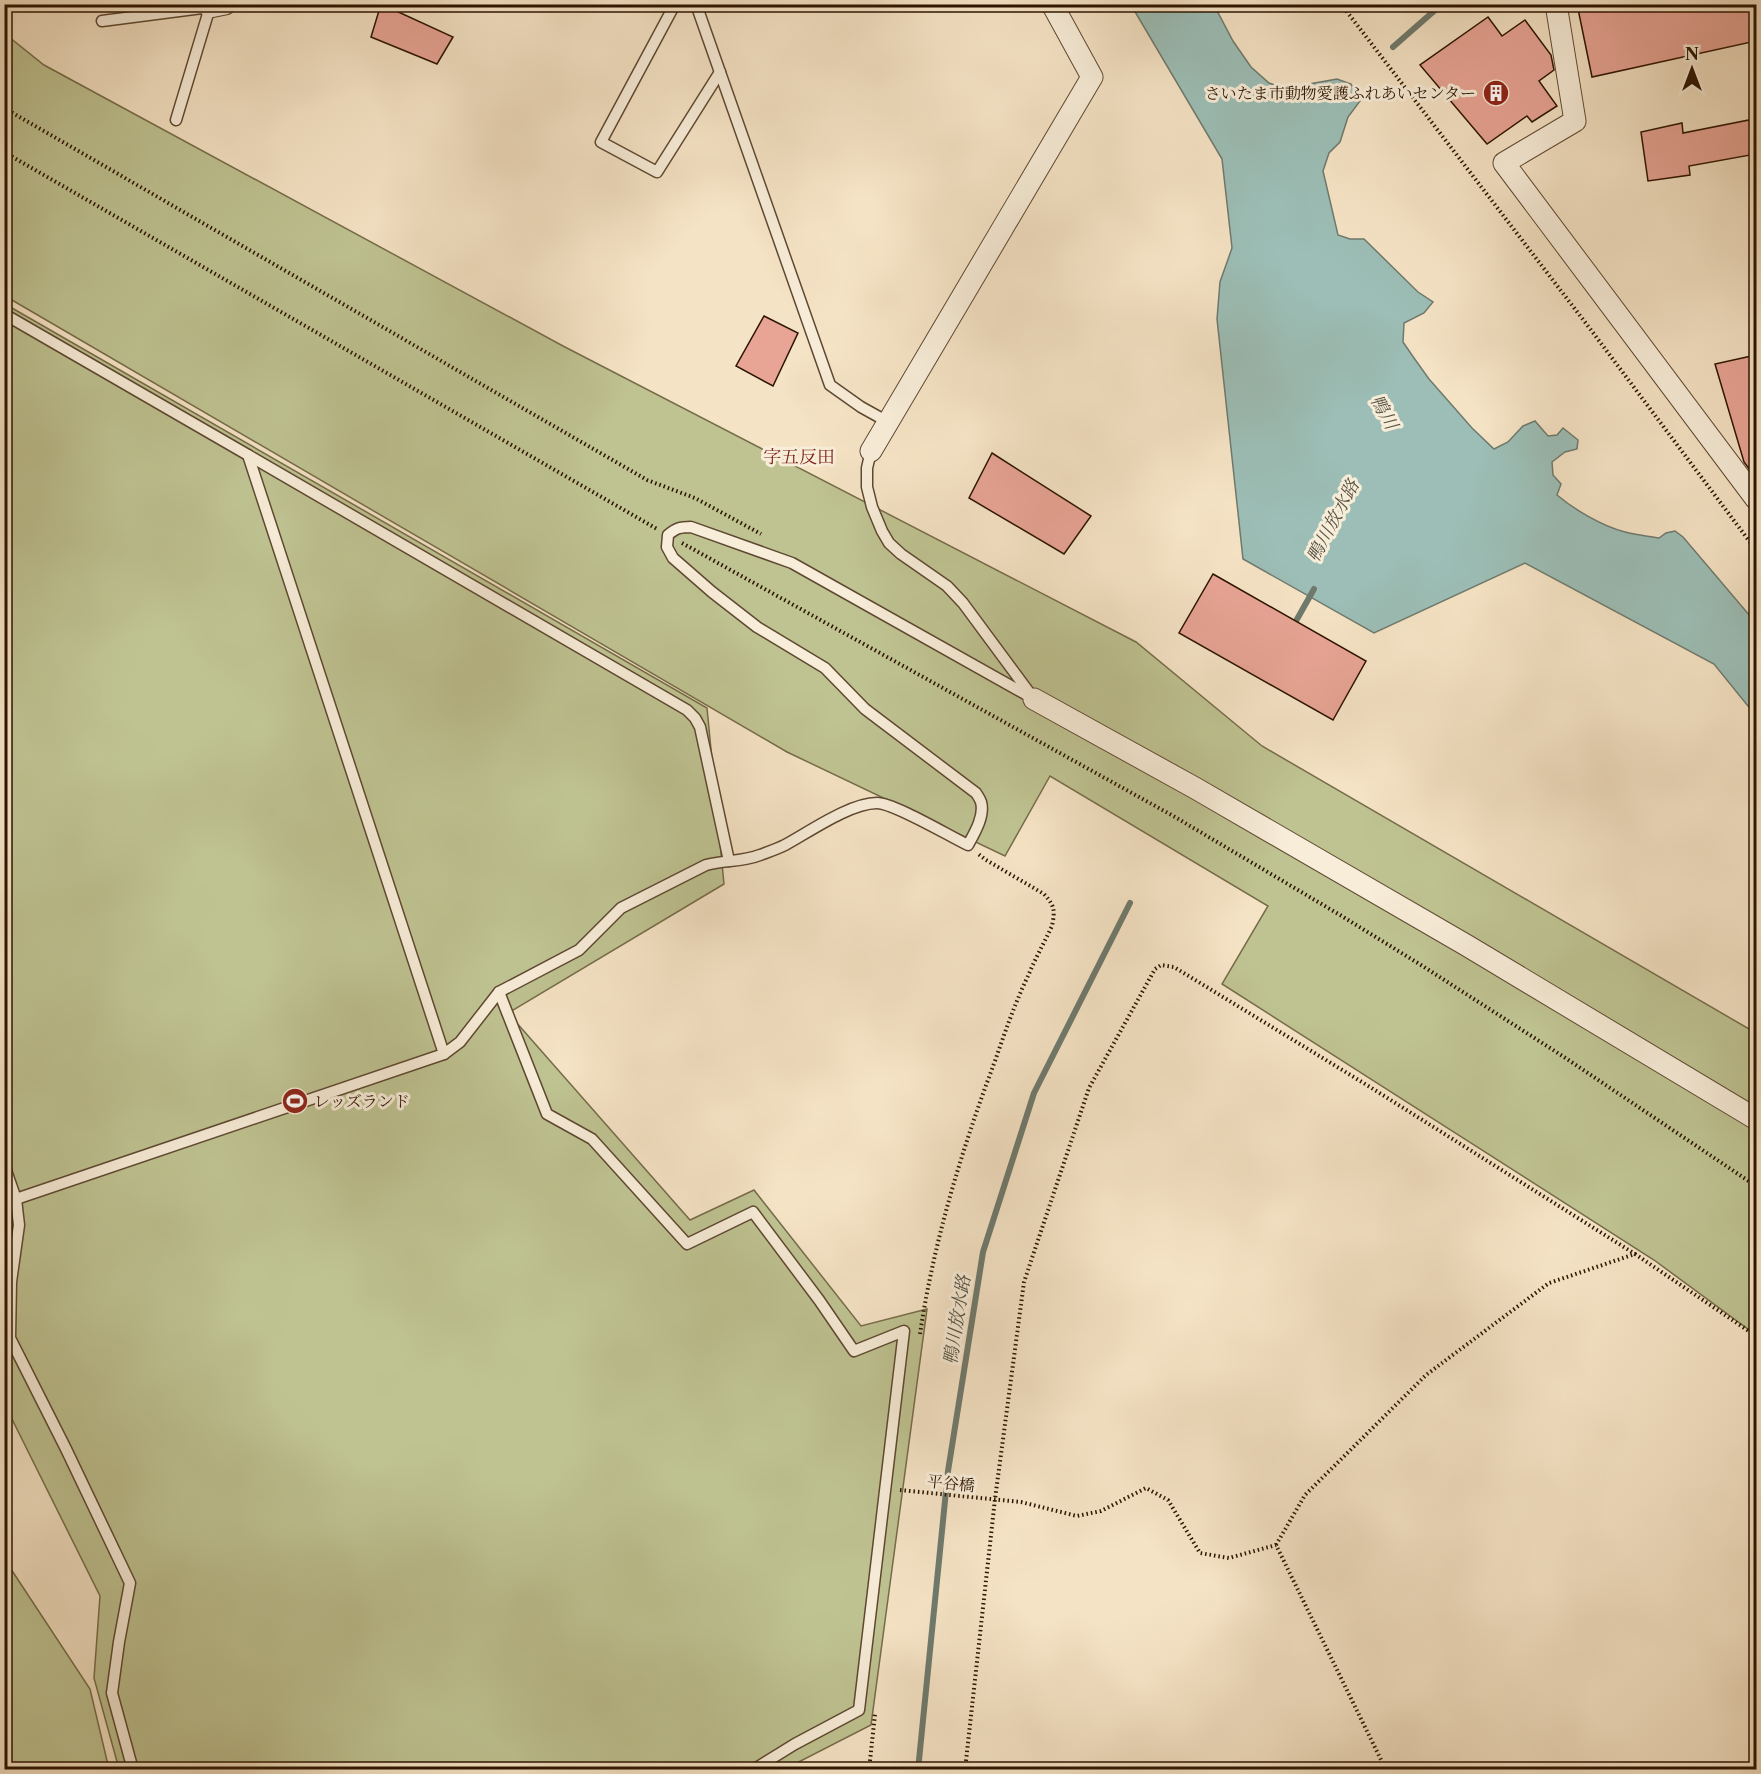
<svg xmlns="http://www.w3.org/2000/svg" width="1761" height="1774" font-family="'Libre Caslon Text','Noto Serif JP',serif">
<rect width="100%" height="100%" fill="#f5e3c5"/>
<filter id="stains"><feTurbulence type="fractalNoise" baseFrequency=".00333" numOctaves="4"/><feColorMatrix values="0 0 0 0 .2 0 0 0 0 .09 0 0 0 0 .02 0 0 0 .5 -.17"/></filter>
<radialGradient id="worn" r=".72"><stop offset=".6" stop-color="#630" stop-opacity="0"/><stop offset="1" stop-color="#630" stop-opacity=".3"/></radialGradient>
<g fill="#bfc392" stroke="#766c49" stroke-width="1.5">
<path d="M4,33l40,32 519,281 573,296 126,104 494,287v302l-102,-75 -432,-276 46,-78 -218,-130 -45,80 -218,-104 -782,-456z"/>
<path d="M5,304l702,404 17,176 -216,129 182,207 64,-30 107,136 66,-17 -56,416 -86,44h-666l-25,-91 6,-82 -95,-191z"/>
<path d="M5,1560l85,129 19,80h-104z"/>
</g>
<path fill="#9cbeb6" stroke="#6f7a6d" stroke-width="1.5" d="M1131,5h83l19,36 18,26 18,16 17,6 13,1 10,-6 28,-5 14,5 9,17 -12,16 -8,25 -11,11 -6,18 15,64 12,4h14l54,53 15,10 -9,11 -20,10 -1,19 11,16 15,21 43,49 22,21 14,-7 15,-16 12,-5 13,15 9,-1 6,-7 15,12 -1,9 -12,3 -13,10 1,13 8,9 -4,11c18,15 45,31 68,37 11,3 23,4 34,6l7,-5 9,-2 8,6 73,86v93l-42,-52 -189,-101 -151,70 -131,-74 -26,-240 3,-37 12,-34 -10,-89z"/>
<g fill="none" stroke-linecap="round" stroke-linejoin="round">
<g stroke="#6f7a6d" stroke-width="6">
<path d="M1393,47l49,-43"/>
<path d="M1296,621l18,-32"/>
<path d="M918,1770l30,-299 35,-219 51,-159 96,-190"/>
</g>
</g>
<g fill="#e8a495" stroke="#2c1400" stroke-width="1.5">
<path d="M381,4l72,33 -16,27 -66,-27z"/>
<path d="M1577,4h179v37l-164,36z"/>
<path d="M1488,17l14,19 23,-16 26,35 3,15 -15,11 18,25 -25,16 -5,-6 -40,28 -67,-79z"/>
<path d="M1749,120l7,34 -67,12 1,9 -42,6 -7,-49 41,-9 1,10z"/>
<path d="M764,316l34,17 -25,53 -37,-20z"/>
<path d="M1756,355v123l-12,-16 -29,-98z"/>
<path d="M992,453l99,63 -27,38 -95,-56z"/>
<path d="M1213,574l153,87 -33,59 -154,-87z"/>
</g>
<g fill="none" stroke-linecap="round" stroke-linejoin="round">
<g stroke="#5e4831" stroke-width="13">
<g id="service">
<path d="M675,4l-74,138 56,30 63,-100"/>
<path d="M696,4l134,381 31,22 27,15"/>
<path d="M102,21l108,-14 -34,113"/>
<path d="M4,314l244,141 196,599 -428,145 -12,-34"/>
<path d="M248,455l439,255 8,8 5,9 29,134"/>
<path d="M499,992l48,122 45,25 95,105 66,-32 66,88 35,51 50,-20 -45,379 -64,34 -42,26"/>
<path d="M444,1054l16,-12 39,-50 80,-42 42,-42 85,-43c18,-5 36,-3 54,-10 8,-3 17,-6 25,-10 24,-13 65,-42 92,-42 17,0 72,33 91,42 6,-11 17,-29 13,-43 -1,-3 -3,-6 -5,-9l-111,-84 -40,-41 -68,-41 -45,-35 -39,-34 -6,-11 1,-12c8,-7 12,-8 23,-8l101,36 242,136 -71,-96 -16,-17 -46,-32 -12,-11 -7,-12 -10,-24 -5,-20v-19l4,-17"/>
<path d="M16,1199l3,26 -8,57 -1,56 56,111 64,134 -11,59 -7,51 21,77"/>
</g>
</g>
<g stroke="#5e4831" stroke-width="23">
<g id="minor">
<path d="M209,4l1,3 15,-3"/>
<path d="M1556,4l19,117 -71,42 252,336"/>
<path d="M871,451l221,-374 -40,-73"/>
<path d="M1034,699l161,89 271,157 290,174"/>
</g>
</g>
<g stroke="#2c1400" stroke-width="4" stroke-dasharray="1.5 3" stroke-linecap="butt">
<path d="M1341,4l247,322 168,224"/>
<path d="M4,108l643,372 48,18 66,36"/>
<path d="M4,152l653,377"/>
<path d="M682,543l493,274 165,98 81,50 143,92 192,129"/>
<path d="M920,1334c14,-94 42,-185 75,-273 10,-29 20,-58 33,-85 7,-17 16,-33 24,-50 3,-15 3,-20 -8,-32l-58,-34 -9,-7"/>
<path d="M900,1490l121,12 56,14 24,-5 45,-23 22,12 32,53 29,5 47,-13 110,225"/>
<path d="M1276,1545l29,-50 121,-120 123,-92 86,-29 121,82"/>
<path d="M869,1770l6,-56"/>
<path d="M965,1770l30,-271 29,-217 65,-194 66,-119 6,-4 13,2 196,120 265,167"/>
</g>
<use href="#service" stroke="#f8edd9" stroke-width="10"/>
<use href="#minor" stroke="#f8edd9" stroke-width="21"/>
</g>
<defs>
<g id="building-disc" transform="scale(1.35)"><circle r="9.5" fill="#8f2418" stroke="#f8edd9"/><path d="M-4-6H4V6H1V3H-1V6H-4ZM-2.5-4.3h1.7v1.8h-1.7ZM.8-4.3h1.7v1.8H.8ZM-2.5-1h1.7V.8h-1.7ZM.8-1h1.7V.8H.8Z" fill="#fff"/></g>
<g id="stadium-disc" transform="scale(1.35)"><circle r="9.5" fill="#8f2418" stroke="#f8edd9"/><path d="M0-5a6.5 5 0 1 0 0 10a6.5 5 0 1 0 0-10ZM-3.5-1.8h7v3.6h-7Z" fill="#fff"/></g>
</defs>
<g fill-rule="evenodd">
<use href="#building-disc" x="1496" y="93"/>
<use href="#stadium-disc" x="295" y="1101"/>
</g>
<g text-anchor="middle" stroke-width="6" stroke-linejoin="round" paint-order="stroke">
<g font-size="16" fill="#2c1400" stroke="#f8edd9" text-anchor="end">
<text x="1476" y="99">さいたま市動物愛護ふれあいセンター</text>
<text x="314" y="1107" text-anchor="start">レッズランド</text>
</g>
<g font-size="16" fill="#2c1400" stroke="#f8edd9">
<text transform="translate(951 1483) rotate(6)" y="6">平谷橋</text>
</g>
<g font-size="18" font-style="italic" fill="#535040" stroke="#f8edd9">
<text transform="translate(1384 412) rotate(61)" y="6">鴨川</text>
<text transform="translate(1333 521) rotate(-62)" y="6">鴨川放水路</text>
<text transform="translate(957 1320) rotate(-81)" y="6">鴨川放水路</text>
</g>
<g font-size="18" fill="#7a1f14" stroke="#f8edd9">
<text x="799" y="463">字五反田</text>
</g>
</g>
<rect width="1761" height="1774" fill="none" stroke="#f5e3c5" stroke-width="24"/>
<rect x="6" y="6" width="1749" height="1762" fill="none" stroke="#2c1400" stroke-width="3"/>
<rect x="12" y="12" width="1737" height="1750" fill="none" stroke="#2c1400" stroke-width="1.5"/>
<g transform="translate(1692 69)" stroke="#f8edd9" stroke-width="4.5" paint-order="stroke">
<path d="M0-4.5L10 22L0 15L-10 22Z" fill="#2c1400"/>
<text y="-9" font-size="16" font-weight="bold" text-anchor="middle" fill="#2c1400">N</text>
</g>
<rect width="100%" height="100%" filter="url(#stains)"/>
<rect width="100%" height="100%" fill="url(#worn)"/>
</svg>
